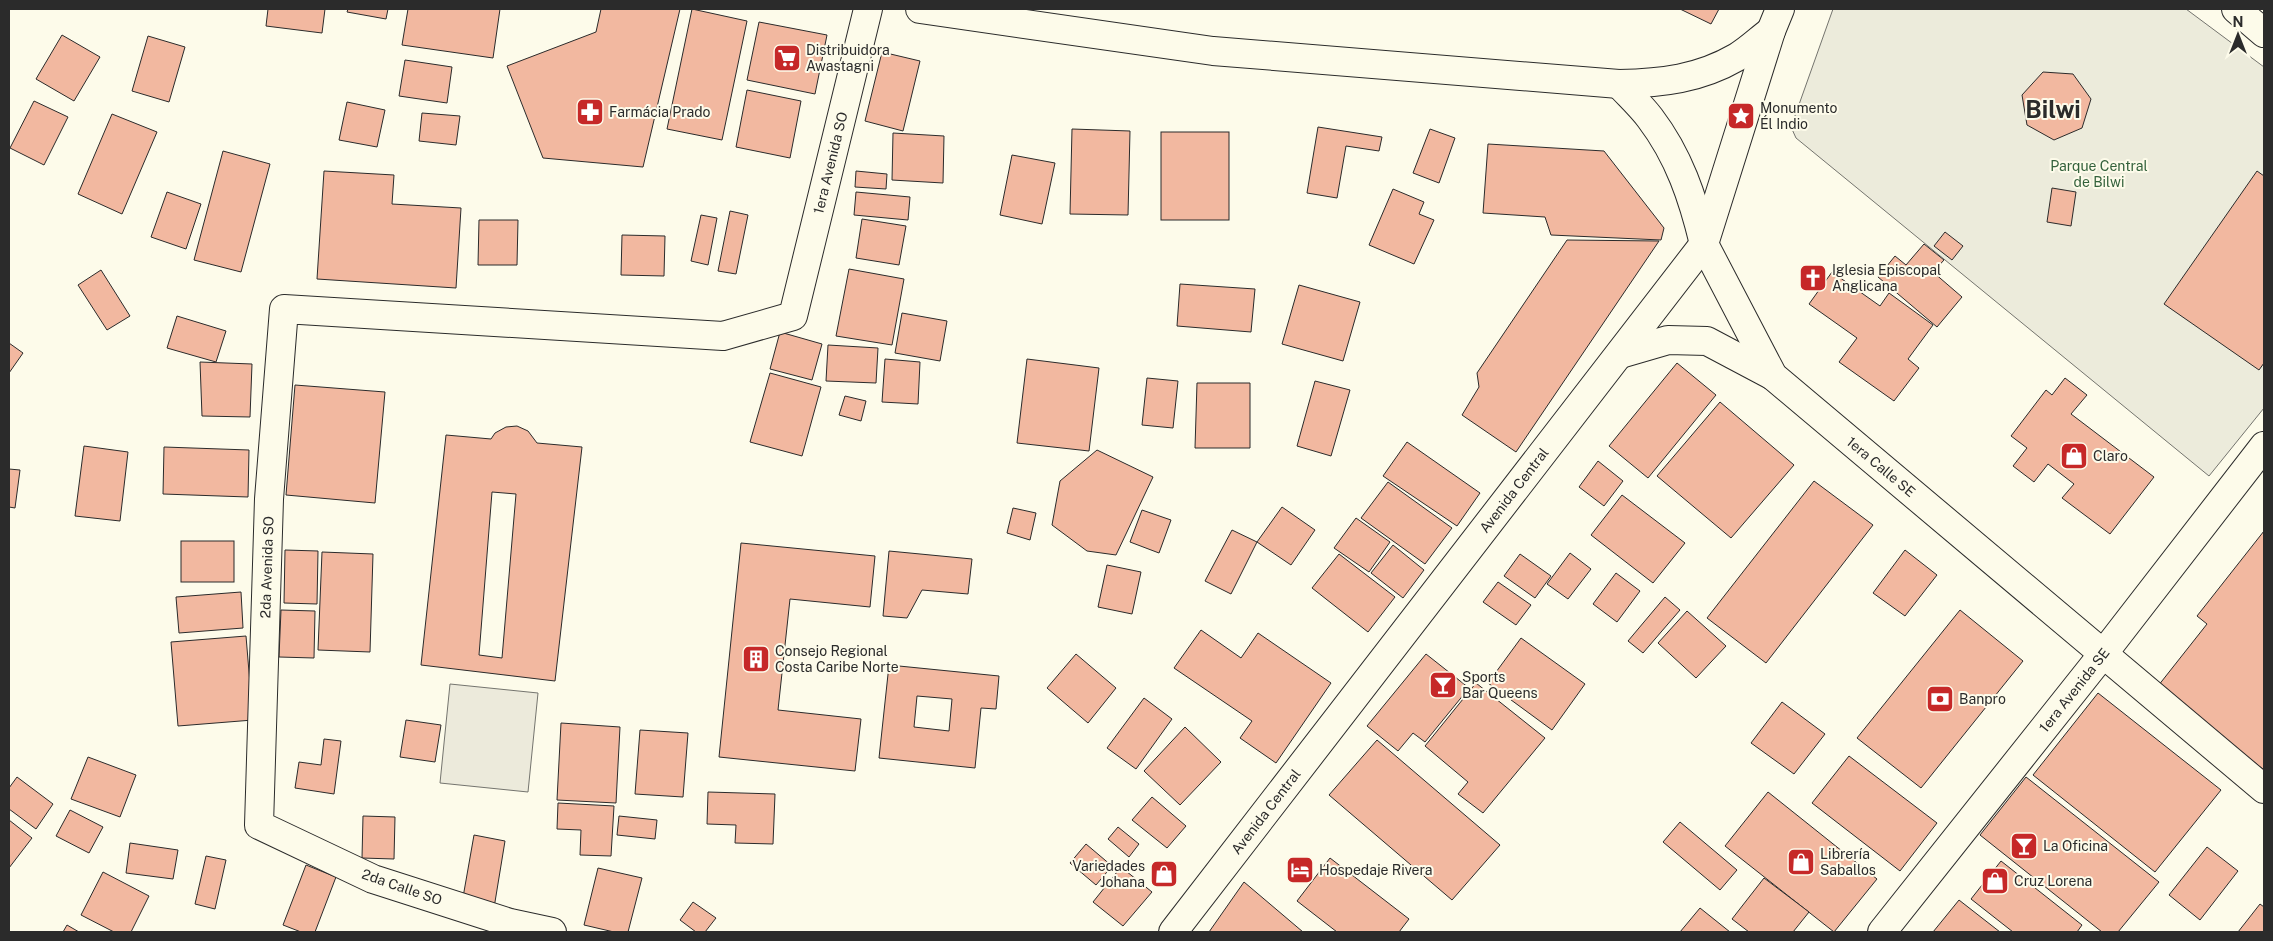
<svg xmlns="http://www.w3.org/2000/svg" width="2273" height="941" font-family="'Public Sans',sans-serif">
<rect width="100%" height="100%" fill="#fdfbea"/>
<path fill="#ecebdb" stroke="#74746e" d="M1833,9h353l78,58v341l-55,68 -413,-338 -5,-11z"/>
<path fill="#eceadb" stroke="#74746e" d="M450,684l88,9 -10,99 -88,-9z"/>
<g fill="#f2b8a0" stroke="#2b2b2b" fill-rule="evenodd">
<path d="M268,9h57l-3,24 -56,-7z"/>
<path d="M348,9h40l-2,10 -39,-7z"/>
<path d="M408,9h92l-7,49 -91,-13z"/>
<path d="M601,9h79l-37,158 -100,-9 -36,-92 89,-34z"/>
<path d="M692,9l55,12 -25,119 -55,-11z"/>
<path d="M1680,9h39l-8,15z"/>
<path d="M759,22l68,13 -12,59 -68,-14z"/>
<path d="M62,35l38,22 -26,44 -38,-22z"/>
<path d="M148,36l37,11 -16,55 -37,-11z"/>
<path d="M882,52l38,9 -17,70 -38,-10z"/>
<path d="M405,60l47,7 -5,36 -48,-7z"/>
<path d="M2043,72l30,2 18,25 -9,29 -28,12 -27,-15 -5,-30z"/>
<path d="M747,90l54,11 -11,57 -54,-11z"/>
<path d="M34,101l34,16 -24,48 -34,-17z"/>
<path d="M347,102l38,8 -8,37 -38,-7z"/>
<path d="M422,113l38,3 -4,29 -37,-4z"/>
<path d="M112,114l45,18 -35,82 -44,-20z"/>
<path d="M1318,127l64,10 -3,14 -33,-5 -9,52 -30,-5z"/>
<path d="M1072,129l58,2 -2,84 -58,-1z"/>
<path d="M1430,129l25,9 -16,45 -26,-10z"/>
<rect x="1161" y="132" width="68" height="88"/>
<path d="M893,133l51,3 -1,47 -51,-3z"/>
<path d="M1488,144l116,7 60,77 -3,12 -110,-5 -6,-18 -62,-4z"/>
<path d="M223,151l47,13 -29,108 -47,-12z"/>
<path d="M1012,155l43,8 -13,61 -42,-9z"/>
<path d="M324,171l70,4 -2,29 69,4 -5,80 -139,-9z"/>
<path d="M856,171l31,3 -1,15 -31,-2z"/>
<path d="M2257,171l7,5v187l-5,7 -95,-66z"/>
<path d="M2052,188l24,4 -5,34 -24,-4z"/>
<path d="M1393,189l31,13 -5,12 15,6 -20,44 -45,-19z"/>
<path d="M167,192l34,12 -15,45 -35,-12z"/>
<path d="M856,192l54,5 -2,23 -54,-5z"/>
<path d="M730,211l18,4 -12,59 -18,-3z"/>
<path d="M701,215l16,3 -9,47 -17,-4z"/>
<path d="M862,219l44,7 -7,39 -43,-7z"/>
<path d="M479,220h39l-1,45h-39z"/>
<path d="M1945,232l18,14 -11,14 -18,-14z"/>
<path d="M622,235l43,1 -1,40 -43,-1z"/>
<path d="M1567,240l92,1 -143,211 -54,-37 17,-28 -2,-14z"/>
<path d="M1924,244l20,16 -11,12 29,25 -25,30 -59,-50 17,-21 11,9z"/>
<path d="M849,269l55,10 -12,66 -56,-9z"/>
<path d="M101,270l29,46 -23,14 -29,-45z"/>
<path d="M1832,272l48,34 9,-13 44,32 -25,34 11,9 -25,33 -55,-39 18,-24 -48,-34z"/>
<path d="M1180,284l75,5 -4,43 -74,-6z"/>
<path d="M1299,285l61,17 -17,59 -61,-17z"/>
<path d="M902,313l45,8 -7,40 -45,-8z"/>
<path d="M177,316l49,15 -10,31 -49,-14z"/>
<path d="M780,332l42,12 -10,36 -42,-11z"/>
<path d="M9,343l14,10 -14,20z"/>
<path d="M828,345l50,3 -2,35 -50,-2z"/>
<path d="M885,359l35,3 -2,42 -36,-2z"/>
<path d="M1027,359l72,9 -10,83 -72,-8z"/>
<path d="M200,362l52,2 -2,53 -48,-1z"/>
<path d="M1677,363l39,32 -68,83 -39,-32z"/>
<path d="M770,373l51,14 -19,69 -52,-14z"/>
<path d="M1147,378l31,3 -5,47 -31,-3z"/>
<path d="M2065,378l22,17 -16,19 83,63 -44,57 -48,-36 12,-14 -26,-20 -14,18 -21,-16 14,-18 -16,-12 35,-46 6,5z"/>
<path d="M1315,381l35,9 -19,66 -34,-10z"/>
<path d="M1197,383h53v65h-55z"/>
<path d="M295,385l90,7 -10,111 -89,-8z"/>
<path d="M845,396l21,5 -5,20 -22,-6z"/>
<path d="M1720,402l74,63 -63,73 -74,-62z"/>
<path d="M517,426l11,5 9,12 45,4 -27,234 -134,-16 25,-230 45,4 4,-6 11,-6zM492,492l24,2 -14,164 -23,-3z"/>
<path d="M1407,442l73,51 -23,33 -74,-50z"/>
<path d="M84,446l44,6 -8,69 -45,-5z"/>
<path d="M164,447l85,3 -1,47 -85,-3z"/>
<path d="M1097,450l56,27 -37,78 -29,-4 -35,-26 8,-44z"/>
<path d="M1598,461l25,20 -19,25 -25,-19z"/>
<path d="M9,469l11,1 -5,38 -6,-1z"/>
<path d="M1814,481l59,44 -107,138 -59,-45z"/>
<path d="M1388,482l64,46 -27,36 -64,-46z"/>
<path d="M1622,495l63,48 -32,40 -62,-48z"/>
<path d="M1282,507l33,23 -24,35 -34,-23z"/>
<path d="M1013,508l23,5 -6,27 -23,-7z"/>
<path d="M1142,510l29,10 -12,33 -29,-11z"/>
<path d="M1356,518l34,24 -21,30 -35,-24z"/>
<path d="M1232,530l25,12 -26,52 -26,-13z"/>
<path d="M2264,531v239l-106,-84 49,-62 -10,-8z"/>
<rect x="181" y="541" width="53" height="41"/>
<path d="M741,543l134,13 -5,51 -80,-8 -12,111 83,9 -6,52 -136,-14z"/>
<path d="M1393,545l31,25 -21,28 -32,-25z"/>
<path d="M285,550l33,1 -1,53 -33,-1z"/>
<path d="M1905,550l32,25 -32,41 -32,-23z"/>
<path d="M889,551l83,8 -4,35 -46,-4 -15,28 -24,-2z"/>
<path d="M322,552l51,2 -3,98 -52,-2z"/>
<path d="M1570,553l21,16 -23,30 -21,-15z"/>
<path d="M1339,554l56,43 -27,35 -56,-44z"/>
<path d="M1520,554l31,22 -16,22 -31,-22z"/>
<path d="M1107,565l34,7 -9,42 -34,-7z"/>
<path d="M1616,573l24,18 -23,31 -24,-18z"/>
<path d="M1498,582l33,23 -15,20 -33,-23z"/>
<path d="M241,592l2,36 -64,5 -3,-36z"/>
<path d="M1665,597l15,13 -37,43 -15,-12z"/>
<path d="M281,610l34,1 -1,47 -35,-1z"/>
<path d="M1960,610l63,51 -102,127 -64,-50z"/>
<path d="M1687,611l39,35 -30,32 -38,-35z"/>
<path d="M1201,630l40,28 17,-25 73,50 -55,80 -36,-25 12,-17 -78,-53z"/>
<path d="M246,636l7,84 -75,6 -7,-84z"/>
<path d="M1521,638l64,46 -33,46 -64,-47z"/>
<path d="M1076,654l40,34 -28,35 -41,-35z"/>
<path d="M1426,654l43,34 -44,54 -12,-9 -15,18 -31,-25z"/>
<path d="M889,665l110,11 -3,33 -15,-1 -6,60 -96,-10zM917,696l35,3 -3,32 -35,-4z"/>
<path d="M1476,683l69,55 -62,75 -25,-19 10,-12 -43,-36z"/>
<path d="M2098,693l123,97 -66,82 -122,-97z"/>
<path d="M1144,698l28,21 -36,50 -29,-21z"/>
<path d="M1782,702l43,32 -31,40 -43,-31z"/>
<path d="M406,720l35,5 -6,37 -35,-5z"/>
<path d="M561,723l59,4 -4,76 -59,-3z"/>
<path d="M1185,727l36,35 -41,43 -36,-34z"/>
<path d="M640,730l48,3 -5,64 -48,-3z"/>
<path d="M324,739l17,2 -7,53 -39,-6 4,-26 22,3z"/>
<path d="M1377,740l123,105 -48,55 -123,-105z"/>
<path d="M1849,756l88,67 -37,48 -88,-68z"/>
<path d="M88,757l48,18 -16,42 -49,-18z"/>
<path d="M17,777l36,27 -17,25 -27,-20v-21z"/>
<path d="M2026,777l133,105 -41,50h-16l-122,-97z"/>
<path d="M708,792l67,2 -2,50 -38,-1 1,-18 -29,-1z"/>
<path d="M1768,792l109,87 -43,53 -109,-86z"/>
<path d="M1152,797l34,29 -19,22 -35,-28z"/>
<path d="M558,803l56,3 -3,50 -31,-1 1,-25 -24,-1z"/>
<path d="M70,810l33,17 -14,26 -33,-17z"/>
<path d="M363,816l32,1 -1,42 -32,-1z"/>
<path d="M619,816l38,4 -2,19 -38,-4z"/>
<path d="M9,820l23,18 -23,30z"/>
<path d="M1680,822l57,48 -17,20 -57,-48z"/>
<path d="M1118,827l21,17 -10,13 -21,-18z"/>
<path d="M474,835l31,6 -11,67 -32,-5z"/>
<path d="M130,843l48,7 -5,29 -47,-6z"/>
<path d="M1086,844l26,22 -16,19 -26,-22z"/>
<path d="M2207,847l31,24 -38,49 -31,-25z"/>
<path d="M206,856l20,4 -11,49 -20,-5z"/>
<path d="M1330,858l79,61 -10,13h-62l-40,-31z"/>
<path d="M2001,861l81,64 -5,7h-64l-42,-33z"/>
<path d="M306,865l30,12 -21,55h-14l-18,-7z"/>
<path d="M1121,867l31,25 -29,34 -30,-24z"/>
<path d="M598,868l44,10 -14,54h-14l-30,-7z"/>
<path d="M103,872l46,24 -18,36h-17l-33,-17z"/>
<path d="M1764,878l45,34 -16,20h-44l-17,-13z"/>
<path d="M1244,882l59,50h-94z"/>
<path d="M1959,900l41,32h-67z"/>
<path d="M693,902l23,16 -11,14h-9l-16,-12z"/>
<path d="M2260,904l4,3v25h-26z"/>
<path d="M1700,908l30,24h-50z"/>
<path d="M67,925l12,7h-16z"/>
</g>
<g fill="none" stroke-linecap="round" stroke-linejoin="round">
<g stroke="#2b2b2b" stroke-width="30">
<g id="minor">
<path d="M2236,9l28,24"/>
<path id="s1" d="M1704,244l69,132 491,413"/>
<path d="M1620,354l48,-14 39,1 66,35"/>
<path id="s2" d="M552,932l-42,-9 -137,-44 -114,-54 10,-326 15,-190 439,27 70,-20 75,-307"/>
<path id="s3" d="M1882,932l221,-278 161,-208"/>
</g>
</g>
<g stroke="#2b2b2b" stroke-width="30">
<g id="tertiary">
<path id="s4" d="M1173,932l531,-688 67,-213 9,-22"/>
</g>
</g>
<g stroke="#2b2b2b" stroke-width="30">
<g id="secondary">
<path d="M920,9l293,42 406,33c43,-1 80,-5 118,-27 12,-7 23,-18 34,-26"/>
<path d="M1619,84c10,11 22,22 31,34 29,38 43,80 54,126"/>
</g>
</g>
<use href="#minor" stroke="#fdfbea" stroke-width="28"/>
<use href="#tertiary" stroke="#fdfbea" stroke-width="28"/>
<use href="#secondary" stroke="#fdfbea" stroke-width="28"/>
</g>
<defs>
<g id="supermarket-square" transform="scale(1.4375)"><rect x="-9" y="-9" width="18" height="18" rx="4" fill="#c62828" stroke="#fdfbea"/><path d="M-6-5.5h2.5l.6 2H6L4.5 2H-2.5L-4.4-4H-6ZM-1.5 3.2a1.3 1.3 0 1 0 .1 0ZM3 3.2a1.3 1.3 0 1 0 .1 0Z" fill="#fff"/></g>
<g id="pharmacy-square" transform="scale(1.4375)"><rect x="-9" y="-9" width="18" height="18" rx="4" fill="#c62828" stroke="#fdfbea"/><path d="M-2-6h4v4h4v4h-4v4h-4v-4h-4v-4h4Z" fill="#fff"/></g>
<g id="sight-square" transform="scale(1.4375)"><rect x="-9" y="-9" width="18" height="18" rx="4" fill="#c62828" stroke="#fdfbea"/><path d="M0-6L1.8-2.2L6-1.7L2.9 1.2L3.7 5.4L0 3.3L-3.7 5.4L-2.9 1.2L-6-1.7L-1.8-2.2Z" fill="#fff"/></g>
<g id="church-square" transform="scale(1.4375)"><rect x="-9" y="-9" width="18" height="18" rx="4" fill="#c62828" stroke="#fdfbea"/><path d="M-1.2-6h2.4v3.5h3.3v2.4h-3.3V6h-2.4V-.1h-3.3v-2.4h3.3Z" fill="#fff"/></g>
<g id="shop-square" transform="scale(1.4375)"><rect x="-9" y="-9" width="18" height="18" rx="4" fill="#c62828" stroke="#fdfbea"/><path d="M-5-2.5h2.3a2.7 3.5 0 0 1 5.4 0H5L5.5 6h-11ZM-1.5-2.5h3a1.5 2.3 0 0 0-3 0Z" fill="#fff"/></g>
<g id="building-square" transform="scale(1.4375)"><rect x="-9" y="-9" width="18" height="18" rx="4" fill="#c62828" stroke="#fdfbea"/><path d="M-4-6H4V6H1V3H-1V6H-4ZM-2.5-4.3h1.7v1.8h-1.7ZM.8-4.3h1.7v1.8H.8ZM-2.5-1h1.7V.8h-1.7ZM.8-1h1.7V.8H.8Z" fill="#fff"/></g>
<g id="bar-square" transform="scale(1.4375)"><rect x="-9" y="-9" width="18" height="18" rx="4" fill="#c62828" stroke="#fdfbea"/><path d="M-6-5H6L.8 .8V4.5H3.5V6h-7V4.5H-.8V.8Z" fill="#fff"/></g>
<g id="bank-square" transform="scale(1.4375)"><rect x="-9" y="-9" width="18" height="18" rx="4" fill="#c62828" stroke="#fdfbea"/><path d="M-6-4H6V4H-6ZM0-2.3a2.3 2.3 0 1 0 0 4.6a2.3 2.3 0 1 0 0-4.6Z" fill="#fff"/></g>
<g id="hotel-square" transform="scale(1.4375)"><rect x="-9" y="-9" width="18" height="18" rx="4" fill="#c62828" stroke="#fdfbea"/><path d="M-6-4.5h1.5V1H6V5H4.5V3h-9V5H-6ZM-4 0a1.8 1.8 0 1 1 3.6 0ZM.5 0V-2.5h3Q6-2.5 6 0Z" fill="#fff"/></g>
</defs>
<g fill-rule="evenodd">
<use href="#supermarket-square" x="787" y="58"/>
<use href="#pharmacy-square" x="590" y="112"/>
<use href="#sight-square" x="1741" y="116"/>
<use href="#church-square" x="1813" y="278"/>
<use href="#shop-square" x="2074" y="456"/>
<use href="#building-square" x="756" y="659"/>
<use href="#bar-square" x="1443" y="685"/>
<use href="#bank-square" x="1940" y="699"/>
<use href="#bar-square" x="2024" y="846"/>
<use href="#shop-square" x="1801" y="862"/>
<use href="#hotel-square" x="1300" y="870"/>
<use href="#shop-square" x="1164" y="874"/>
<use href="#shop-square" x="1995" y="881"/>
</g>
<g text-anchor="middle" stroke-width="4" stroke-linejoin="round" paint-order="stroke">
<g font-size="14" fill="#2b2b2b" stroke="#fdfbea" text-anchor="start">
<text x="806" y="55">Distribuidora<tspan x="806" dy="16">Awastagni</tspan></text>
<text x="1760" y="113">Monumento<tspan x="1760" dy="16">Él Indio</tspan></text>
<text x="609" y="117">Farmácia Prado</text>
<text x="1832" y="275">Iglesia Episcopal<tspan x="1832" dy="16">Anglicana</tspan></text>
<text x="2093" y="461">Claro</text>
<text x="775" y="656">Consejo Regional<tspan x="775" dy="16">Costa Caribe Norte</tspan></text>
<text x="1462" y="682">Sports<tspan x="1462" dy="16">Bar Queens</tspan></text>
<text x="1959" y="704">Banpro</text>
<text x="2043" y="851">La Oficina</text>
<text x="1820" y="859">Librería<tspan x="1820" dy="16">Saballos</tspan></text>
<text x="1145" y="871" text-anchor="end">Variedades<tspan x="1145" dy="16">Johana</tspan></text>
<text x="1319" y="875">Hospedaje Rivera</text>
<text x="2014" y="886">Cruz Lorena</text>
</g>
<g font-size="14" fill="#2b2b2b" stroke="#fdfbea">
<text dy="5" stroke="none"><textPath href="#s2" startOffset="1500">1era Avenida SO</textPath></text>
<text dy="5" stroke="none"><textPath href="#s1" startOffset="290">1era Calle SE</textPath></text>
<text dy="5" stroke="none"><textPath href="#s4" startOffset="558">Avenida Central</textPath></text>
<text dy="5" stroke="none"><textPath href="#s2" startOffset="571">2da Avenida SO</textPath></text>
<text dy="5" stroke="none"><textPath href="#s3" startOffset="309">1era Avenida SE</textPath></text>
<text dy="5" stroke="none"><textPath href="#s4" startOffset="152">Avenida Central</textPath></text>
<text transform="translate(402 887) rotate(19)" y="5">2da Calle SO</text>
</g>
<g font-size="14" fill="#34623c" stroke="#fdfbea">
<text x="2099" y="171">Parque Central<tspan x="2099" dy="16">de Bilwi</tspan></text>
</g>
<g font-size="24" font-weight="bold" fill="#2b2b2b" stroke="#fdfbea">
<text x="2053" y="118">Bilwi</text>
</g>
</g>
<rect width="2273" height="941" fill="none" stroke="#2b2b2b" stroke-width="20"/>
<g transform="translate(2238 35)" stroke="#fdfbea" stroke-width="4" paint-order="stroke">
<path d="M0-4L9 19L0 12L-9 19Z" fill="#2b2b2b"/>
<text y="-8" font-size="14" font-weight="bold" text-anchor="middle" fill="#2b2b2b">N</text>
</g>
</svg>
